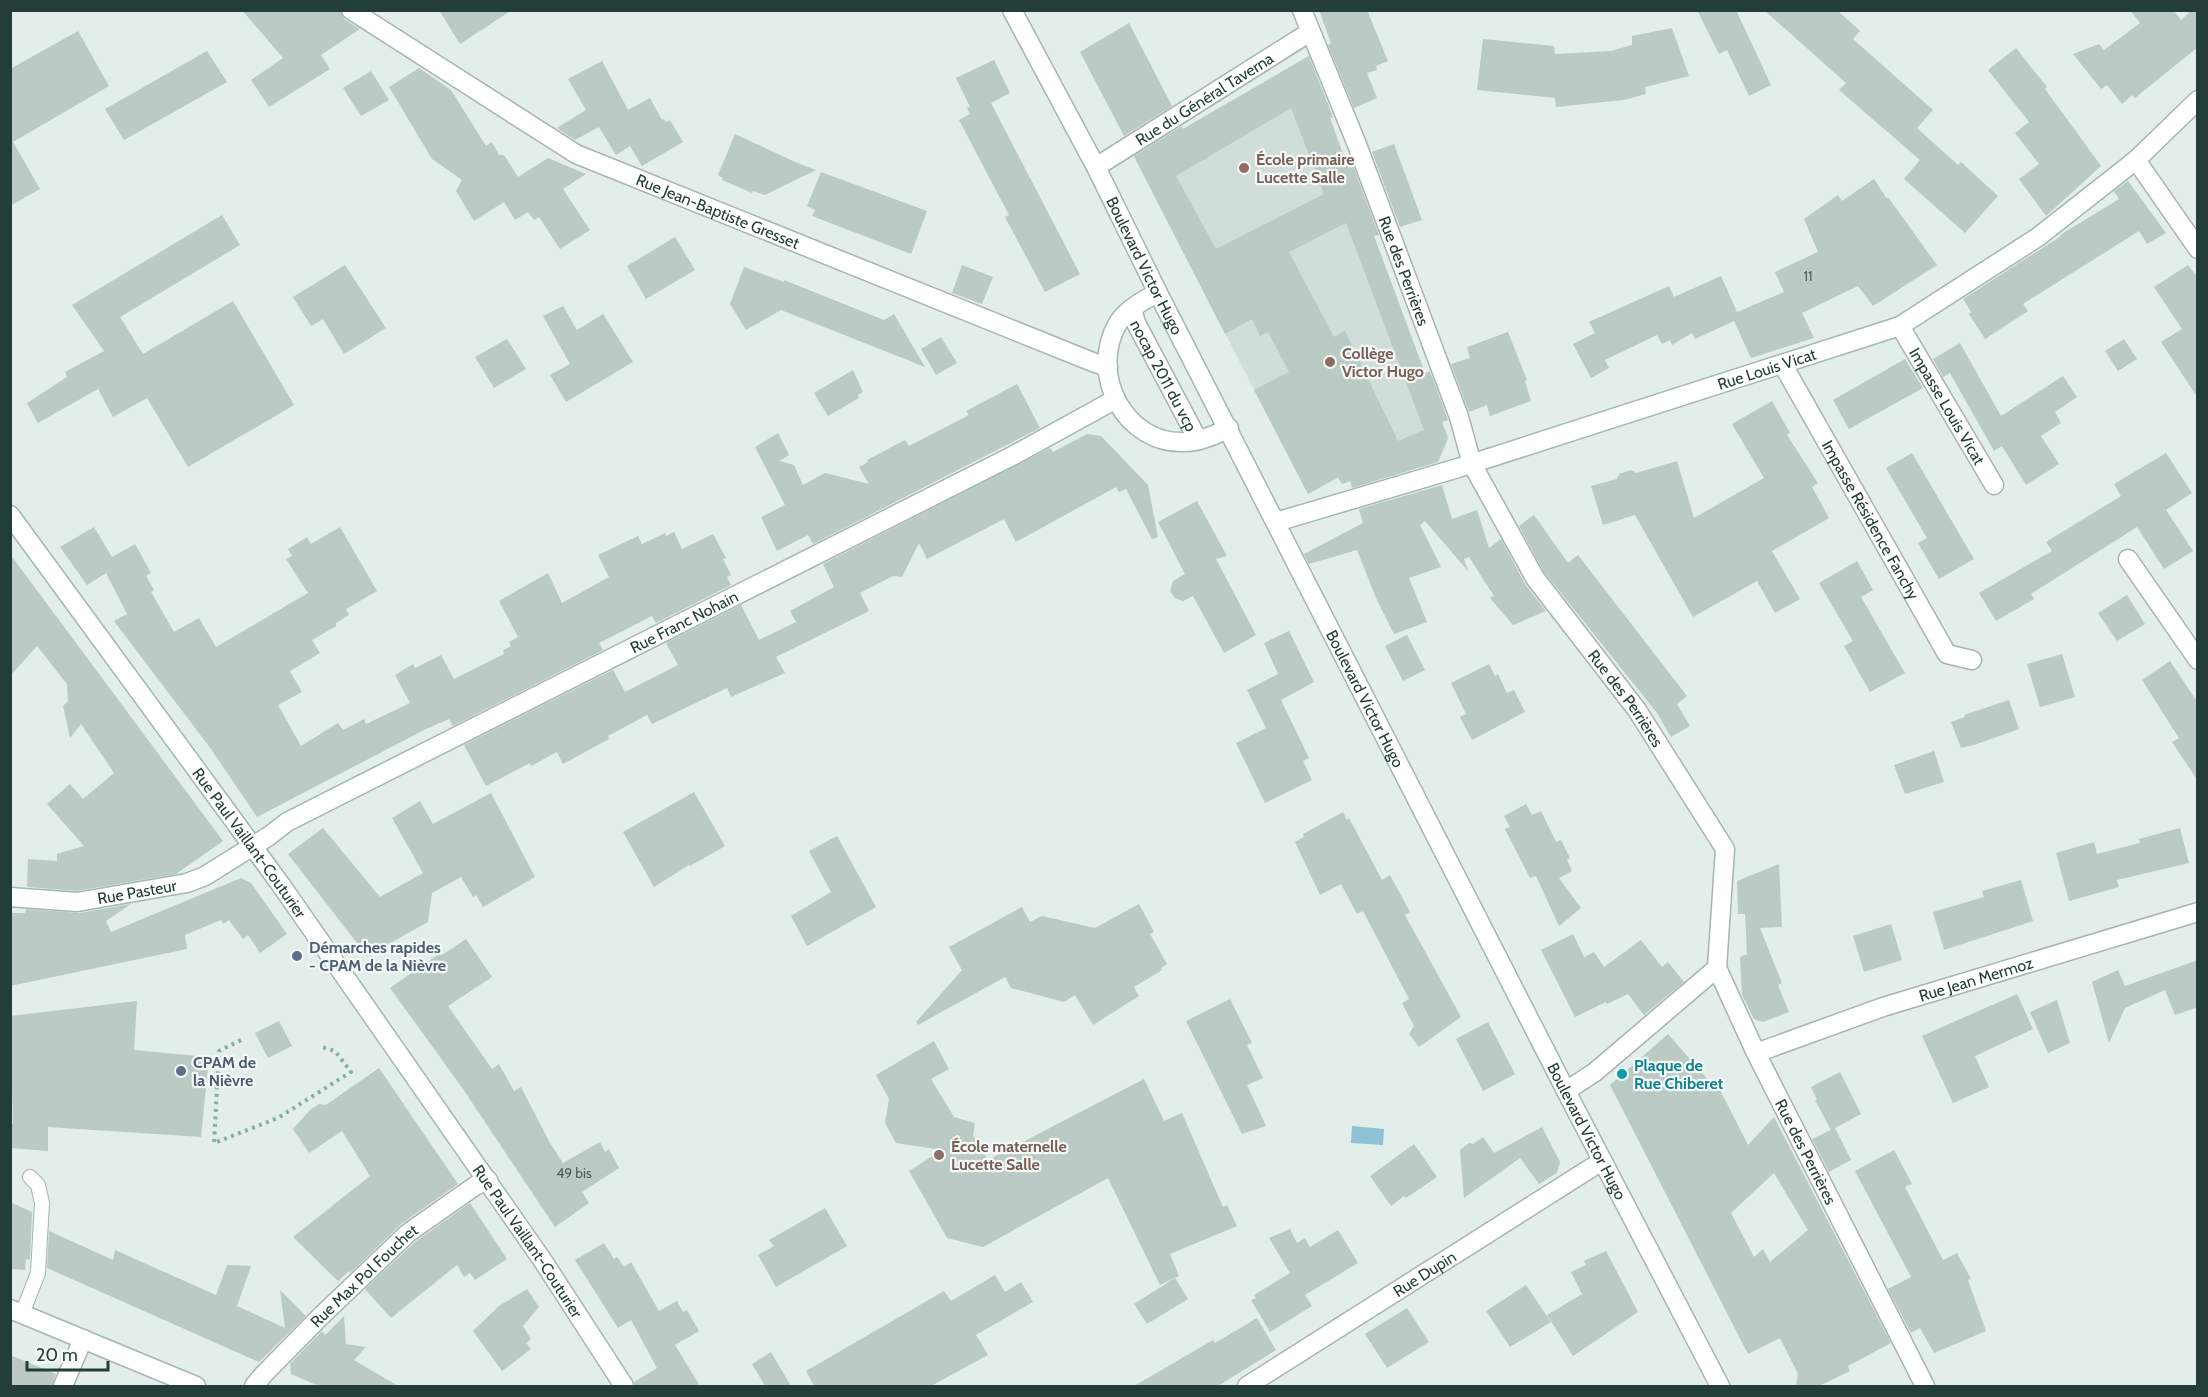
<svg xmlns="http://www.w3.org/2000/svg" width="2208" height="1397" font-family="Cabin,sans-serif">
<rect width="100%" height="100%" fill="#e3ede9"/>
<path fill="#d1ddd8" d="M1307,57l141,381 -6,15 -100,31 -4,-6 -30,16 -174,-337z"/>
<path fill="#8cc2d1" d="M1352,1126l32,3 -1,16 -32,-2z"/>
<g fill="#bbcac5" fill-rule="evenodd">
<path d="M242,10h98l4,9 16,10 -39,26 9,14 -61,38 -18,-27 32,-22z"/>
<path d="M439,10h73l-52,34z"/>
<path d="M1319,10h48l21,51 -12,5 1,4 -10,3 10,25 -23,10 -26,-63 3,-2z"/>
<path d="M1697,10h39l35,75 -22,11 -22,-46 -8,4z"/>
<path d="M1764,10h73l23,21 -7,8 80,71 -16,18 41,37 3,-3 37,34 -33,37 -61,-54 16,-19 -81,-70 7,-7z"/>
<path d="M2130,10h43l8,10 11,-10h6v37l-63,51 -3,-3 -10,9 -15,-19 -6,4 -28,-35 26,-10 5,6 36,-27z"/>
<path d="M1129,23l43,83 -48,30 -44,-84z"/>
<path d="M1672,28l17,48 -44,11 1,7 -22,6 -68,7 -1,-9 -78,-8 6,-51 71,7 1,8 56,-3 21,-6v-9z"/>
<path d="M78,31l31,55 -96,56 27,47 -30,17v-137z"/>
<path d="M2016,48l31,39 -2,2 56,77 -55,50 -27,-37 20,-15 -24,-31 14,-11 -41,-52z"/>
<path d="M207,51l20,31 -103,58 -19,-31z"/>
<path d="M1309,56l24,61 -3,1 16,44 5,-2 28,75 -5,1 51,137 5,-2 18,49 -6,2 6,16 -10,24 -86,26 -2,-7 -8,3 -4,-7 -30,17 -54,-104 35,-18 -21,-40 -8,4 -8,-17 -27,15 -91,-178 48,-30 1,3zM1291,108l33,86 -108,55 -40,-73zM1346,223l78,207 -26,11 -53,-110 -11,6 -45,-85z"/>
<path d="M994,60l16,33 -19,10 89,171 -35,18 -40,-75 4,-2 -50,-95 11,-6 -3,-6 3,-1 -14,-29z"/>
<path d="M602,61l26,49 22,-12 12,22 2,-1 2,3 4,-2 13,22 -41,24 -12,-20 -14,9 -17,-28 -24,13 -18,-12 29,-18 -18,-31z"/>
<path d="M419,68l32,22 35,56 6,-4 7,13h5l14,22 30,-19 38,16 -23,15 27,41 -30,19 -21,-32 -5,3 -6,-8 -13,8 -11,-18 -30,19 -18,-30 6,-11 -30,-21 -43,-72z"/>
<path d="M371,71l18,29 -28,16 -18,-28z"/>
<path d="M735,134l60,28 21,8 -51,25 -12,-4 -1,2 -30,-13 1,-2 -5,-3z"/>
<path d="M1394,144l28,76 -22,7 -28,-75z"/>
<path d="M821,172l106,39 -16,43 -99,-38 3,-6 -8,-4z"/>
<path d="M1874,179l13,20 1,-2 49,68 -64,41 -15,-20 -56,27 12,25 -63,20 -17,-37 -39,18 -3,-6 -20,12 -2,-5 -8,4 -5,-9 -52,25 4,8 -18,10 -18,-34 22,-11 -6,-11 80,-36 5,11 47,-21 16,36 47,-20 -9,-20 43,-20 -14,-33 34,-24 4,6z"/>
<path d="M2128,181l38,52 -19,11 -8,-13 -116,73 5,7 -43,28 -16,-25 2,-2 -8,-13 98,-63 -1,-1 59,-36 -5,-8z"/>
<path d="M222,215l18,30 -120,72 23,37 90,-53 61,104 -106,62 -41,-69 -34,19 -15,-28 -60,34 -11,-20 40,-26 -2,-5 39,-21 -32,-46z"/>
<path d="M675,237l20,33 -49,29 -19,-33z"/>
<path d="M345,265l41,63 -42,26 -21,-35 -12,7 -18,-29z"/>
<path d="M962,265l31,12 -11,27 -30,-11z"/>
<path d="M2188,265l10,13v120l-37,-56 21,-13 -28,-42z"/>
<path d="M744,267l40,15v-2l100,40 10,-6 31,53 -144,-57 -35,20 -16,-26z"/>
<path d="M563,306l14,24 26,-16 30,48 -67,40 -16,-27 20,-11 -27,-48z"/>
<path d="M1508,332l19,48 -2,1 6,20 -41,15 -3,-11 -18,7 -18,-48 19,-6 -3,-11z"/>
<path d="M941,337l16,26 -21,12 -15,-26z"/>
<path d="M507,339l19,30 -32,19 -19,-31z"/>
<path d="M2124,339l13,20 -19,12 -13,-20z"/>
<path d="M1960,343l41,73 62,-40 14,21 -22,15 6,11 -20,13 18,28 -33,21 -24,-39 -8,5 -44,-78 -7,4 -10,-18z"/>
<path d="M1905,359l18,29 -74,41 -16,-29z"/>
<path d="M853,370l10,22 -5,3 1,3 -31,18 -14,-23z"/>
<path d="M1017,384l23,44 -227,116 -5,-9 -31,16 -16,-34 24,-12 -30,-58 23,-14 11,22 -10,6 15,4 9,20 22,-12 44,11 -10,-17 9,-5 -1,-2 38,-20 4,6 60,-31 -3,-4z"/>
<path d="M1772,401l18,32 -3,2 31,48 -6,4 17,31 -57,33 28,48 -25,14 -18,-32 -64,36 -58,-102 -32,10 -12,-39 26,-7 2,-5 12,-4 5,3 41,-12 17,57 70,-40 -32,-54z"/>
<path d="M1087,434l14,2 47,49 10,52 -6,2 -26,-50 -7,3 -3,-5 -100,55 -12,-23 -77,40 -8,-16 -17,34 -9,-1 -33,17 9,18 -93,46 9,16 -54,24 -4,-9 -75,36 -5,-9 -39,21 1,3 -46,25 -6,-12 -26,14 -1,-3 -44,23 -22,-41 149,-75 12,22 53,-27 -12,-22 75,-38 18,35 37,-18 -6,-11 44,-24 -11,-23 227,-116 3,4z"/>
<path d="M1912,453l62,106 -35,20 -21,-36 9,-5 -41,-70z"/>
<path d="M2166,453l26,40 -26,17 27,41 -29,18 -27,-42 -106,67 3,5 -38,22 -17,-28 73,-42 -6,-9 75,-46 -7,-12z"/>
<path d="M1442,485l10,34 25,-9 12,38 12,-9 24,45 21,27 -33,14 -23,-27 4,-2 -25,-39 -5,2 4,12 -43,-50 -5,4 21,42 -32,11 18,44 -33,12 -18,-36 -19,-48 -48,14 -5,-10 59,-31 -4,-14z"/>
<path d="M1197,501l30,55 -11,3 40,76 -32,18 -31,-57 -10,5 -8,-3 -5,-7 3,-10 12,-7 -27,-52z"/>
<path d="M1534,515l34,48 10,-8 109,141 -10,8 13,22 -19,11 -14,-24 -113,-141 -25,-46z"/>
<path d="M94,527l18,30 23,-13 16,29 -5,3 8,14 -3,2 23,40 25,-14 17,29 92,-54 -22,-34 6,-3 -4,-7 19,-12 4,7 29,-17 37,64 -31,18 3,6 -13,8v3l-24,14 8,13 -30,18 12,21 -24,13 23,41 37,-23 5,7 21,-11 2,5 44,-21 -15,-28 18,-11 2,4 26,-13 13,24 50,-25 -1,-4 8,-4 -2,-4 9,-5 -19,-36 49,-28 14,30 47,-26 -11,-22 40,-19 4,8 23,-11 1,3 8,-4 8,17 31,-15 13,24 -3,1 8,16 -4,2 4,8 -75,38 -4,-7 -53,27 4,7 -150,76 -4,-7 -23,10 -169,88 -46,-68 -97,-128 13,-7 -21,-41 -19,12 -27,-38z"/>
<path d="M10,554l213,287 -47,33 -100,17 -49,-4 1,-28 29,2v-7l27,-8 -37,-42 23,-20 13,15 31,-26 -33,-49 -11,14 -7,-32 5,-5 -1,-17 -30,-38 -27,30z"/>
<path d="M1857,561l16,29 -12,7 44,76 -35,19 -26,-46 9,-5 -34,-58z"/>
<path d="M2127,595l18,29 -28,17 -19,-28z"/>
<path d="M1289,631l25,51 -33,18 28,58 -6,3 9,19 -47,23 -29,-60 30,-15 -19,-38 31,-16 -14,-31z"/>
<path d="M1407,635l18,35 -22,11 -18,-35z"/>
<path d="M2062,654l13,43 -35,10 -13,-43z"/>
<path d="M2170,661l28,42v78l-26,-39 7,-4 -37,-58z"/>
<path d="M1489,664l6,12 3,-2 9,19 7,-3 11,22 -53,28 -12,-23 6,-3 -15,-31z"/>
<path d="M2009,700l10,29 -45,16 -13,3 -10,-26 14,-5 -1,-2z"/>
<path d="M1934,751l10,31 -39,12 -11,-29z"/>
<path d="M694,792l31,54 -35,20 -1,-1 -35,22 -31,-55z"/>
<path d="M491,793l44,84 -52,30 -7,-12 -3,2 -12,-20 -29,16 -4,29 -61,34 -79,-102 35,-26 57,69 43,-24 -31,-55 28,-17 13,23z"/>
<path d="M1526,804l6,11 9,-4 15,31 5,-2 9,18 -3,2 5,11 -13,7 22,30 -22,18 -23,-50 -6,2 -25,-49 5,-2 -6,-11z"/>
<path d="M1343,812l4,8 2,-2 33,62 8,-5 20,37 -5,3 56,102 -42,30 -10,-13 5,-8 -12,-23 7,-4 -46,-88 -6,3 -16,-30 -21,11 -25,-53 9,-5 -1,-3z"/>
<path d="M2180,828l9,35 -72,17 2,7 -50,14 -13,-48 38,-11 3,12 43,-11 -1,-4z"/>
<path d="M837,836l39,71 -69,39 -16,-30 40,-24 -22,-41z"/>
<path d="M1779,864l3,63 -22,1 22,55 -4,2 11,27 -26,10 -9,-3 -12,-24 -2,-38 7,-3 -2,-40h-7l-1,-33z"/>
<path d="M241,878l10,5 36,51 -27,19 -12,-18 -5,4 -14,-19 -6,4 -2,-4 -36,15 2,14 -177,37v-73h15l1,-4 53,4 52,-9 -25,17 5,11z"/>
<path d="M2021,880l12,41 -89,29 -11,-38 51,-15 -2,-6z"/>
<path d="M1139,904l15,28 -4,2 17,30 -6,4 1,2 -28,17 5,9 -46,29 -18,-30 -11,7 -53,-14 -6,-11 -87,48 -2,-3 46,-52 -13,-23 73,-40 8,15 12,-6 53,12z"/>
<path d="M1891,924l11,36 -38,12 -11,-36z"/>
<path d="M1573,934l11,23 10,-5 10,15 37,-27 21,27 6,-5 16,20 -40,33 -16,-21 -21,10 -1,-2 -31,15 -34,-67z"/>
<path d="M466,939l26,38 -44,29 44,63 7,-5 15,27 7,-4 29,56 13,20 37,-21 5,10 4,-3 10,19 -37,24 7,11 -34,24 -92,-138 -73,-101 50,-35 2,2z"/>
<path d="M2198,960v47l-23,8 -10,-25 -40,18 -16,35 -17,-61 26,-12 7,16z"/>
<path d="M2017,994l16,35 -58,27 14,31 -36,16 -31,-67z"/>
<path d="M1230,999l22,44 -5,2 16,33 -16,7 19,41 -24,8 -56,-113z"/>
<path d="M2057,1000l13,43 -22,10 -18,-41z"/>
<path d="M137,1001l-3,49 75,7 -8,80 -153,-10v24l-38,-3v-24h3l-3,-108z"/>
<path d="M279,1021l13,25 -24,12 -13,-25z"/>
<path d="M1488,1022l27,52 -32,17 -27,-52z"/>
<path d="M1668,1034l50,57 2,-1 28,55 26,-28 117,226 -43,23 2,5 -31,15h-23l2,-12 -18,-36 -32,16 -138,-269zM1774,1173l34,57 -38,32 -7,-13 -9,8 -23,-44z"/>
<path d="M934,1041l15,28 -18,10 23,38 21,6 -2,12 15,25 156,-81 20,42 18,-8 41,94 4,-2 10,21 -67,28 9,22 -19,9 -52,-107 -125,69 -36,-9 -38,-67 33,-21 -46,-7 -11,-20 4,-24 -13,-24z"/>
<path d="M379,1068l79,116 -57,40 -51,49 -1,-2 -11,10 -45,-44 77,-61 -28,-45 -33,22 -16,-24 17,-19 9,-6 7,1z"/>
<path d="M1840,1072l21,42 -26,14 16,32 -22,12 -17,-33 19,-9 -16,-30h2l-6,-13z"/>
<path d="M1542,1127l18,35 -3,11 -18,11 -19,-26 -56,40 -4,-48 9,-7 4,1 10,-7 11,16z"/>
<path d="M1414,1144l23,33 -31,21 -2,-2 -13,10 -21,-30z"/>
<path d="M1894,1150l18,34 -7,3 38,73 14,-7 14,26 -3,1 18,51 -52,22 -14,-25 -9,5 -23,-44 23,-12 -56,-106z"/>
<path d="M10,1202l22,10 -2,48 -4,-1 -1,11 -15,-1z"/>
<path d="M470,1203l37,56 -32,21 -5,-7 -6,4 -7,-12 -66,53 -26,-29 50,-47z"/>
<path d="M825,1208l22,38 -71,41 -18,-32 16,-9 -5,-6z"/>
<path d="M1290,1229l7,14 8,-5 5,9 28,-17 20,33 -53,32 7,11 -42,26 -19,-32 5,-2 -2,-3 36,-22 -21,-35z"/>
<path d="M49,1231l64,29 2,-10 101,45 11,-30 24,1 -14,40 48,22 -5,-38 26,26 -47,46 -212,-94z"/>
<path d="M604,1243l10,16 3,-2 7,10 7,-5 28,49 18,-10 6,11 4,-2 12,21 -24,14 25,41h-65l-1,-4 23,-14 -26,-48 -13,8 -43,-68z"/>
<path d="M1606,1251l32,61 -65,44 -26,-41 35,-21 -11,-22 15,-7 -2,-4z"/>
<path d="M995,1275l10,17 16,-10 12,20 -57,33 12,20 -57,31h-117l-8,-15 138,-80 7,10z"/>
<path d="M1175,1278l13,21 -41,25 -13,-20z"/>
<path d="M1526,1285l25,37 -41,25 -24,-36z"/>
<path d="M527,1289l12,18 -16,19 8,13 -5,4 5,6 -29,22 -29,-40 26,-25z"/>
<path d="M1407,1308l22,34 -42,26 -22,-34z"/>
<path d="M344,1316l2,28 20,3 -12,13 44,26h-79l-28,-12 -1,-10 32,-33 3,4z"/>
<path d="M1257,1318l19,32 -58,36h-84l79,-46 2,3z"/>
<path d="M771,1352l20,34h-26l-13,-22z"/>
<path d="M10,1355l46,19 -4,12h-42z"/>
</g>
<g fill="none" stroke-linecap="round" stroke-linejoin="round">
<g stroke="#a6b5b0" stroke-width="16">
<path id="lane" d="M22,1314l16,-41 4,-70 -4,-18 -8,-8"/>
</g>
<g stroke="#a6b5b0" stroke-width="21">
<g id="street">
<path id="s1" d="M351,10l225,144 519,209 13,4"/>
<path id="s2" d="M1302,10l54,132 103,275 13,47 63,114 102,132 88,139 -8,119 39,85 169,333"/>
<path d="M2136,160l62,89"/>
<path id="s3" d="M1096,167l214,-135"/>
<path id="s4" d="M1132,309l4,14 62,117"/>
<path id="s5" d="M1900,326l94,159"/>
<path id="s6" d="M1783,365l164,289 25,6"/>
<path d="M2128,559l70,101"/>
<path id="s7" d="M1756,1053l127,-46 315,-95"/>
<path d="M1566,1091l29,-19 122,-104"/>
<path d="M63,1386l20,-47"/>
<path id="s8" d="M254,1386l10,-12 56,-57 88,-84 67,-47 13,-6"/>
<path id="s9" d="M1247,1386l355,-225"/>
</g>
</g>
<g stroke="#a2b8b2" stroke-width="21">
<g id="secondary">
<path id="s10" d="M1012,10l84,157 62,126 408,798 154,295"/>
<path d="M1158,293c-15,7 -31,16 -40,30 -30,51 7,122 67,119 15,0 30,-7 44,-14"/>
<path id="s11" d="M10,515l271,370 262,376 81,125"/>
<path id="s12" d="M1276,522l182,-54 442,-142 138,-89 98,-77 62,-60"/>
<path id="s13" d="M10,897l67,5 110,-19 18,-7 64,-40 18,-14 727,-367 102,-56"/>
<path d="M10,1309l186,77"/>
</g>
</g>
<path stroke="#84b0a5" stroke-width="4" stroke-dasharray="3 4.5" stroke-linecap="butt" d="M241,1040l-22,11 -5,92 64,-25 73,-46 -16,-21 -13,-4"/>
<use href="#lane" stroke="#fff" stroke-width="14"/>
<use href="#street" stroke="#fff" stroke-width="18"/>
<use href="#secondary" stroke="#fff" stroke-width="18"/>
</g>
<g fill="#8d6e63" stroke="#f4f9f7" stroke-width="2">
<circle cx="1244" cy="168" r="6"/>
<circle cx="1330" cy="362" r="6"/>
<circle cx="939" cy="1155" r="6"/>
</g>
<g fill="#5c6f8a" stroke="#f4f9f7" stroke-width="2">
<circle cx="297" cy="956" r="6"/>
<circle cx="181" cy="1071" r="6"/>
</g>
<circle fill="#0f9aa8" stroke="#f4f9f7" stroke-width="2" cx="1622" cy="1074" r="6"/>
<g text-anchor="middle" stroke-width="4.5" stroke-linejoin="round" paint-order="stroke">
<g font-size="14" fill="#49615b">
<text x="1808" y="281">11</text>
<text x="574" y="1178">49 bis</text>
</g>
<g font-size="16" fill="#233e38" stroke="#f4f9f7">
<text dy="6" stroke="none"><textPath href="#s3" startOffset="128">Rue du Général Taverna</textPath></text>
<text dy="6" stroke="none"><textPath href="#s1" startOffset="420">Rue Jean-Baptiste Gresset</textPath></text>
<text dy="6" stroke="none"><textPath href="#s10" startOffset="288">Boulevard Victor Hugo</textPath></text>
<text dy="6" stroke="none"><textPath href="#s2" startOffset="280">Rue des Perrières</textPath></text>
<text dy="6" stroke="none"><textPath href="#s12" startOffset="514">Rue Louis Vicat</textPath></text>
<text dy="6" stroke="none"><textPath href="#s4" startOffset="74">nocap 2011 du vcp</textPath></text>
<text dy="6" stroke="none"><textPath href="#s5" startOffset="93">Impasse Louis Vicat</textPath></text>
<text dy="6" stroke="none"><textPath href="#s6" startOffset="178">Impasse Résidence Fanchy</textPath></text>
<text dy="6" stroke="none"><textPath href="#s13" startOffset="741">Rue Franc Nohain</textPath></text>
<text dy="6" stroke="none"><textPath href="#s10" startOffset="774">Boulevard Victor Hugo</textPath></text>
<text dy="6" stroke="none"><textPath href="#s2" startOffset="766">Rue des Perrières</textPath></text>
<text dy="6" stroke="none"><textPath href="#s11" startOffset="406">Rue Paul Vaillant-Couturier</textPath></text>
<text dy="6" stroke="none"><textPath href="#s13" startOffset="128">Rue Pasteur</textPath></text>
<text dy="6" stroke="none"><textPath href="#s7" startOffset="232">Rue Jean Mermoz</textPath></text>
<text dy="6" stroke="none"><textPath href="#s10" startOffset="1260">Boulevard Victor Hugo</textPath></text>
<text dy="6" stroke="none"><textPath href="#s2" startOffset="1270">Rue des Perrières</textPath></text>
<text dy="6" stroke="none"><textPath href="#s11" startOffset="892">Rue Paul Vaillant-Couturier</textPath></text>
<text dy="6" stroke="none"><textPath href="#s9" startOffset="210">Rue Dupin</textPath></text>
<text dy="6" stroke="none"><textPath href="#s8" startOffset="156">Rue Max Pol Fouchet</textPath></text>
</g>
<g font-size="16" font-weight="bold" fill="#785e54" stroke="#f4f9f7" text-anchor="start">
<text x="1256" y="165">École primaire<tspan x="1256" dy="18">Lucette Salle</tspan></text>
<text x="1342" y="359">Collège<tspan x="1342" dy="18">Victor Hugo</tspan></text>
<text x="951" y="1152">École maternelle<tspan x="951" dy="18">Lucette Salle</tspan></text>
</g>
<g font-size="16" font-weight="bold" fill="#4e5e75" stroke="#f4f9f7" text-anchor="start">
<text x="309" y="953">Démarches rapides<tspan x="309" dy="18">- CPAM de la Nièvre</tspan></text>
<text x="193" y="1068">CPAM de<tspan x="193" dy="18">la Nièvre</tspan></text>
</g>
<g font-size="16" font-weight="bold" fill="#0d838f" stroke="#f4f9f7" text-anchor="start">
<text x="1634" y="1071">Plaque de<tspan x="1634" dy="18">Rue Chiberet</tspan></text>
</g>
</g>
<rect width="2208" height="1397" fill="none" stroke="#233e38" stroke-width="24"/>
<path d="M27 1361v9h81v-9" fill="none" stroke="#233e38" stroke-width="3"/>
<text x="36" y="1361" font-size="18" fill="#233e38" stroke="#f4f9f7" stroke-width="4.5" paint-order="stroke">20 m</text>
</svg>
